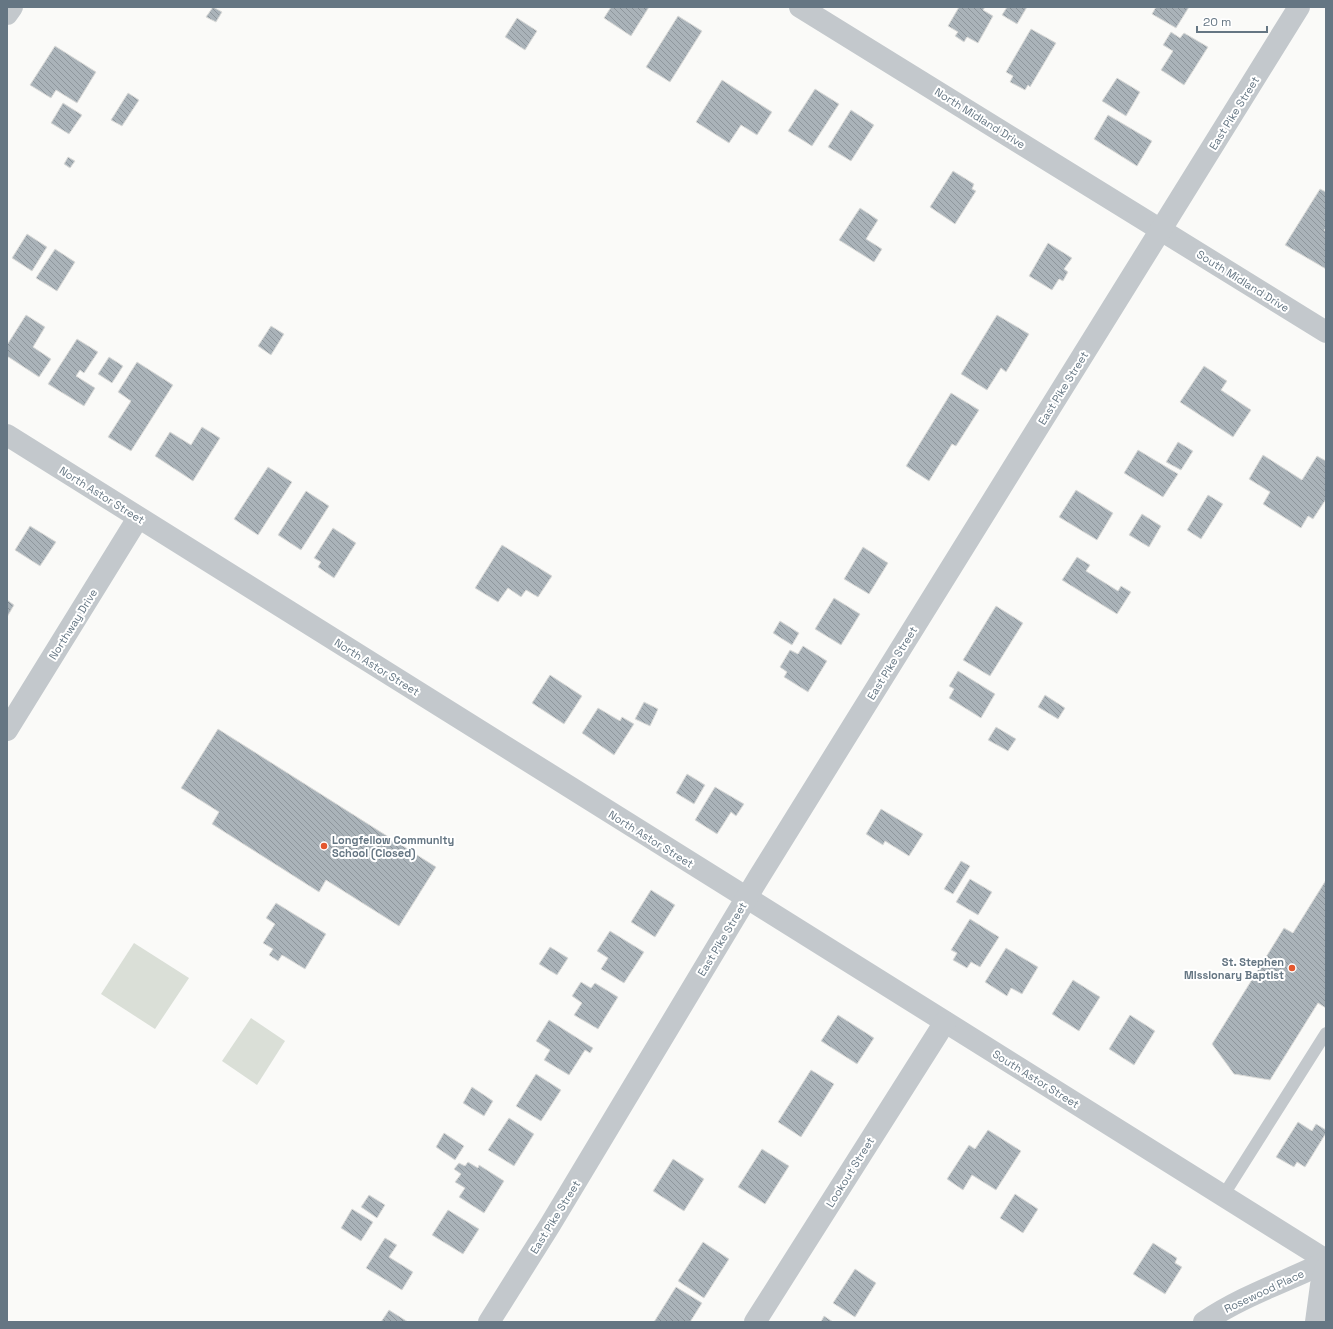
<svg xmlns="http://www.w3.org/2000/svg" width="1333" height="1329" font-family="'Space Grotesk',sans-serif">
<defs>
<pattern id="building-back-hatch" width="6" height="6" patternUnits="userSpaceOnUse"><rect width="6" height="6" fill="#aab3b9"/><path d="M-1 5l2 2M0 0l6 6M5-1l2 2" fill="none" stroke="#8e969c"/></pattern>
</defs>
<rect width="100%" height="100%" fill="#fafaf8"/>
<g fill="#dadfd7">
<path d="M134,943l55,35 -34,51 -54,-35z"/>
<path d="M251,1018l34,23 -28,44 -35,-24z"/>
</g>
<g fill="url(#building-back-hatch)" stroke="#dcdcda">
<path d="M213,7l9,5 -6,10 -10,-5z"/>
<path d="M611,7h38l-18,29 -27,-18z"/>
<path d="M959,7h26l-2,3 10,6 -15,27 -11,-6 -3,5 -9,-6 3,-4 -10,-6z"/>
<path d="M1007,7h20l-10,17 -15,-9z"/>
<path d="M1156,7h33l-13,21 -24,-14z"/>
<path d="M678,16l24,15 -32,51 -24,-15z"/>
<path d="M517,18l20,13 -12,19 -20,-13z"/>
<path d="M1031,29l25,14 -26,44 -2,-2 -3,5 -15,-8 3,-6 -7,-4z"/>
<path d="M1171,32l9,6 4,-5 24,14 -24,38 -23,-15 12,-19 -10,-6z"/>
<path d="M55,46l41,26 -19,31 -21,-13 -5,8 -21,-13z"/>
<path d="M1117,78l23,14 -14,24 -24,-15z"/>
<path d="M722,80l50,32 -15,23 -16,-10 -12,18 -33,-21z"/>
<path d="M815,89l24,15 -27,42 -24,-15z"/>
<path d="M128,93l11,7 -17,26 -11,-6z"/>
<path d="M63,103l19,12 -13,19 -18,-11z"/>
<path d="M851,110l23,15 -23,36 -23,-14z"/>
<path d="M1108,115l44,26 -15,25 -43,-27z"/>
<path d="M68,157l7,4 -5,7 -6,-4z"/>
<path d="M953,171l21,13 -2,5 4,2 -21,33 -25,-17z"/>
<path d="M1320,189l6,3v36l-2,2 2,1v38l-41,-24z"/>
<path d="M860,208l18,12 -12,19 16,10 -8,13 -35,-22z"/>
<path d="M27,234l20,13 -15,24 -20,-13z"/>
<path d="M1048,243l24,15 -8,11 4,3 -5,9 -4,-2 -7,11 -23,-14z"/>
<path d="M55,249l20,13 -18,29 -21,-13z"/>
<path d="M26,315l19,12 -12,20 18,12 -12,18 -32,-21v-11z"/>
<path d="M997,315l32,19 -23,38 -5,-4 -14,22 -26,-16z"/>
<path d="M271,326l13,8 -13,21 -13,-9z"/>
<path d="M77,339l21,13 -14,21 -4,-3 -4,6 19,12 -11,18 -36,-22z"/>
<path d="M109,357l14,9 -11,17 -14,-9z"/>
<path d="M137,362l36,23 -42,66 -23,-14 23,-36 -13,-9z"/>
<path d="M1204,366l23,15 -6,9 30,20 -18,27 -53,-35z"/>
<path d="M951,393l28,17 -23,36 -4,-2 -23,37 -23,-15z"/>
<path d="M202,427l18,11 -27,43 -38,-25 15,-24 21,13z"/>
<path d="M1178,442l15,9 -12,19 -15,-8z"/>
<path d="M1138,450l40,24 -15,23 -39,-24z"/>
<path d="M1263,455l39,25 15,-24 9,5v38l-13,20 -5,-3 -7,12 -38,-24 7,-12 -21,-13z"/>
<path d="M268,467l24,15 -34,53 -24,-16z"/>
<path d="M1076,490l37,23 -16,27 -38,-23z"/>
<path d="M306,491l23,15 -28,44 -23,-15z"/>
<path d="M1208,495l15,9 -22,35 -14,-9z"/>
<path d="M1142,514l19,12 -12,21 -20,-12z"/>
<path d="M30,526l26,16 -16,24 -25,-16z"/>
<path d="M333,528l23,15 -22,35 -16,-11 3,-5 -7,-4z"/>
<path d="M502,545l50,31 -14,21 -12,-7 -5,7 -13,-9 -10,14 -23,-14z"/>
<path d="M863,547l25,16 -19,31 -25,-15z"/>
<path d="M1077,557l13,8 -4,6 32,20 3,-5 10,6 -14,22 -55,-34z"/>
<path d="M834,598l26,16 -19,31 -26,-16z"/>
<path d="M7,600l7,5 -7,12z"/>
<path d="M996,606l27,17 -33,53 -27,-16z"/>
<path d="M780,621l19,12 -7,12 -19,-12z"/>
<path d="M803,646l24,15 -19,31 -24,-15 3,-5 -7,-5 10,-17 8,4z"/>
<path d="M958,671l37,23 -14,24 -32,-20 5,-9 -5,-3z"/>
<path d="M550,675l32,21 -18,28 -32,-21z"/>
<path d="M1045,695l20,13 -7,11 -20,-12z"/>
<path d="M644,702l14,7 -8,17 -15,-7z"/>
<path d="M598,708l22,13 2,-4 12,7 -20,31 -32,-22z"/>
<path d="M996,727l20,12 -8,12 -20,-11z"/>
<path d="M218,729l218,138 -37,59 -73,-46 -7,12 -107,-68 7,-12 -38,-24z"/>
<path d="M687,774l18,11 -11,19 -18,-11z"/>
<path d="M715,787l29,17 -8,12 -5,-4 -14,22 -22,-14z"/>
<path d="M881,809l42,25 -14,22 -24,-15 -2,4 -17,-11z"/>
<path d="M961,861l9,5 -17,28 -9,-5z"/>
<path d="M970,879l22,13 -14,23 -22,-13z"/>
<path d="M1326,880v128l-8,-5 -48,77 -36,-6 -22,-30 72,-116 9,5z"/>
<path d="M651,890l24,15 -20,32 -24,-15z"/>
<path d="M276,903l50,31 -21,35 -23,-14 -4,6 -9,-6 4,-6 -10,-6 12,-19 -9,-6z"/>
<path d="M970,919l29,18 -19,30 -9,-5 -4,6 -14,-8 4,-7 -6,-3z"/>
<path d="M610,931l34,21 -20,31 -23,-14 7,-11 -11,-7z"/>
<path d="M550,947l18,11 -11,17 -18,-11z"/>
<path d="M1006,948l32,19 -16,27 -11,-6 -4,8 -22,-14z"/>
<path d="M1073,980l27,17 -21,34 -27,-17z"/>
<path d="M581,982l10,6 4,-5 23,14 -20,32 -24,-14 8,-12 -10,-7z"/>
<path d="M838,1015l36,23 -17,26 -36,-23z"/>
<path d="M1130,1015l25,16 -21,34 -25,-16z"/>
<path d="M549,1020l44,28 -3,5 -5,-3 -16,25 -25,-15 6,-10 -14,-9z"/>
<path d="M811,1070l23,14 -33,53 -23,-15z"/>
<path d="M536,1074l25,16 -20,31 -25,-15z"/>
<path d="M472,1087l21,14 -9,15 -21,-13z"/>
<path d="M509,1118l25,16 -20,32 -26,-16z"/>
<path d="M1298,1122l14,9 4,-7 10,6v3l-21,34 -8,-5 -3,5 -18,-10z"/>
<path d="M988,1130l33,21 -25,39 -24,-15 -9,15 -16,-11 22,-34 6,4z"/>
<path d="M444,1133l20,13 -9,14 -19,-13z"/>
<path d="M762,1149l27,17 -24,38 -27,-17z"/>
<path d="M673,1159l31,20 -20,32 -31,-20z"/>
<path d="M468,1162l10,6 1,-3 25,16 -20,32 -25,-16 6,-9 -10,-6 6,-8 -7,-5 5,-6 6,3z"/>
<path d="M1015,1194l23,15 -15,24 -23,-15z"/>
<path d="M369,1195l16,10 -8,13 -16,-11z"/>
<path d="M352,1209l21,13 -12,19 -20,-13z"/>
<path d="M448,1210l31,19 -16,25 -31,-19z"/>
<path d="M385,1238l12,7 -8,12 24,15 -11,18 -36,-22z"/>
<path d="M703,1242l26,17 -25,39 -26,-17z"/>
<path d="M1153,1243l24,15 -2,5 7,4 -17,27 -32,-20z"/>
<path d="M855,1269l21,14 -21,34 -22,-14z"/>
<path d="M676,1287l26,16 -12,19h-36z"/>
<path d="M389,1310l19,12h-27z"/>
<path d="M824,1316l9,6h-12z"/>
</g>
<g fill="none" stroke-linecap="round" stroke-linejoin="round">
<path stroke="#c3c8cc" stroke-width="12" d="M1223,1196l103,-163"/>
<g stroke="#c3c8cc" stroke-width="22">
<path d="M800,7l526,325"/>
<path d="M7,14l5,-7"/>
<path d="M7,435l1319,825"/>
<path d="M7,730l131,-212"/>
<path d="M489,1322l61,-97 209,-348 540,-870"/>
<path d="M755,1322l190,-300"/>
<path d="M1204,1322c38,-26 81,-40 122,-60"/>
<path d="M1316,1322l5,-37 5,-17"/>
</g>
</g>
<g fill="#e4572e" stroke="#fff" stroke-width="1.5">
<circle cx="324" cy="846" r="4"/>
<circle cx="1292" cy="968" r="4"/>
</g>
<g text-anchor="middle" stroke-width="4" stroke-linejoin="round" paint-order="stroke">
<g font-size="11" fill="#657683" stroke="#fff">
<text transform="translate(1234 113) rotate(-58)" y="4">East Pike Street</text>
<text transform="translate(980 118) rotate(32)" y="4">North Midland Drive</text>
<text transform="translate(1243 281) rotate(32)" y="4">South Midland Drive</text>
<text transform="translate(1063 388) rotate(-58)" y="4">East Pike Street</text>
<text transform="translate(102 495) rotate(32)" y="4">North Astor Street</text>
<text transform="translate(73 624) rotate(-58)" y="4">Northway Drive</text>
<text transform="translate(892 663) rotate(-58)" y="4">East Pike Street</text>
<text transform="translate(377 667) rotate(32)" y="4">North Astor Street</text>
<text transform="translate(651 839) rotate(32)" y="4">North Astor Street</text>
<text transform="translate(722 939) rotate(-59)" y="4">East Pike Street</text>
<text transform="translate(1036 1079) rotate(32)" y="4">South Astor Street</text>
<text transform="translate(850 1172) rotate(-58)" y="4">Lookout Street</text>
<text transform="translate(555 1217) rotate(-58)" y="4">East Pike Street</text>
<text transform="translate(1264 1291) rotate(-25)" y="4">Rosewood Place</text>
</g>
<g font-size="11" font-weight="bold" fill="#657683" stroke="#fff" text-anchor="start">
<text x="332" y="844">Longfellow Community<tspan x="332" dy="13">School (Closed)</tspan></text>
<text x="1284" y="966" text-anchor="end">St. Stephen<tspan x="1284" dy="13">Missionary Baptist</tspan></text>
</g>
</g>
<rect width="1333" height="1329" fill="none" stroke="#657683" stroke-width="16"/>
<path d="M1197 26v6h70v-6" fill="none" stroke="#657683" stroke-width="2"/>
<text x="1203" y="26" font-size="12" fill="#657683" stroke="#ffffff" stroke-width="3" paint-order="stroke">20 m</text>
</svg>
